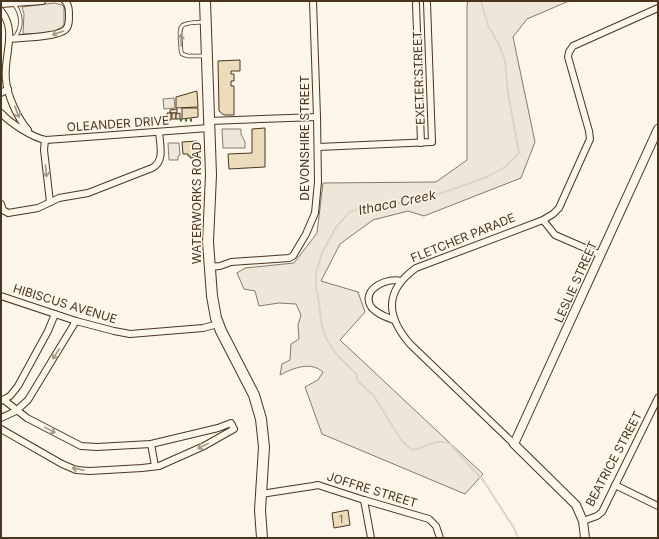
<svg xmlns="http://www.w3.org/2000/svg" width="659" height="539" font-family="Inter,sans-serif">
<rect width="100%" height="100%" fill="#fbf6e9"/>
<g fill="#ede6d9" stroke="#887966">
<path d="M468,1h101l-42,18 -14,18 22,105 -14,36 -97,38 -16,-5 -35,9 -33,24 -19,37 37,11 7,20 -25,28 143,134 -18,20 -143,-60 -17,-47 13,-7 5,-8c-12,-11 -30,-4 -43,3l2,-11 8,-4 1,-16 8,-5 -1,-14 3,-10 -5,-11 -17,-1 -20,3 -4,-15 -11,-2 -7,-16 8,-5 49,-5 23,-30 6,-50 113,-1 31,-22v-155z"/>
<path d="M54,3l8,2 2,2v18c-9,10 -28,8 -41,9l1,-20 -2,-7z"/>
</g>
<g fill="#ede7d9" stroke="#887966">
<path d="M174,98l1,10 -11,1 -1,-10z"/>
<path d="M222,129h19v5l4,8v6h-22z"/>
<path d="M168,143h11l1,12 -2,1v4h-9z"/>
</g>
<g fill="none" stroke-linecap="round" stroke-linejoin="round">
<path stroke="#dcd4c6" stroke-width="2" d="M481,1l7,24 12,22 5,14 3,32 11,60 -14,14 -18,10 -39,14 -39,11 -44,5 -15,5 -14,15 -14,26 -6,20v15l2,8 4,31 5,13 10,15 20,20v5l13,13h2l30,48 10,9c15,-2 24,-13 38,-6l33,36 31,48 4,10"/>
</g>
<g fill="#ecdcbc" stroke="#4a3520">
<path d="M240,60v11h-9v3h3v7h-3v5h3v29h-10l-5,-4 -1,-50z"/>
<path d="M197,91l1,16 -22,1v-11z"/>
<path d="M182,108h16v9l-16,2z"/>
<path d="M177,109v4h-7v-3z"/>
<path d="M167,113h4v7h-3z"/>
<rect x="172" y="113" width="4" height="6"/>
<path d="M180,113v6h-4v-5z"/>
<path d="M265,128v39l-36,2 -1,-15 24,-1v-24z"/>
<path d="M197,141v3h2v13l-9,1 1,-2h-3v-2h-5l-1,-12z"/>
<path d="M348,510l2,15 -16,3 -2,-15z"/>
</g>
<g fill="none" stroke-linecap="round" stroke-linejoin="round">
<g stroke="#4a3520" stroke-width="4.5">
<g id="service">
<path d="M14,4c8,10 9,24 0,34"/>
<path d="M203,22c-28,1 -23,3 -22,29l1,3 6,2h17"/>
</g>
</g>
<g stroke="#4a3520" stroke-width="8">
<g id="minor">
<path d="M1,4l41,-3"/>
<path d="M416,4l5,139"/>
<path d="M1,11c17,20 2,46 5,69 1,15 12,39 22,50"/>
<path d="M9,39c12,-1 48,-2 56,-9 4,-3 4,-9 4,-14 0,-6 0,-11 -4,-15"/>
<path d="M1,93l7,-4"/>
<path d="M1,113c9,10 32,25 45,27l163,-12"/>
<path d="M209,121l108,-4"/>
<path d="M45,140l-1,10 6,52"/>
<path d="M318,147l114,-5 -5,-139"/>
<path d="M1,204l2,6 5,3 30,-5 21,-10 29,-5 64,-25c13,-6 8,-24 7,-36"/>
<path d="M543,220l12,15 46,20"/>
<path d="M210,267l10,-1 11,-4 58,-4 4,-2 13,-22 9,-21 3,-31 -1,-65 -4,-116"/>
<path d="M1,296l75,25 38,10 16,3 73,-6 15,-4"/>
<path d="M394,320c-8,-3 -20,-7 -24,-15 -8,-17 19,-28 31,-24"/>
<path d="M1,401l9,-5 8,-10 30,-55 7,-17"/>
<path d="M1,418l15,-7 12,-11 48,-79"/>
<path d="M1,429l61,35 14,6 14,1 52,-3 17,-2 45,-20 30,-17 -3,-6 -13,5 -67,16 -54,3 -16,-1 -54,-28 -23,-18"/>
<path d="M151,444l4,22"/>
<path d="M514,444l-104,-100c-24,-28 -26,-53 6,-76l127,-48 10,-6 6,-6 31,-69 -1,-8 -21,-74 1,-5 4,-6 85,-38"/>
<path d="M615,485l43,21"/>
<path d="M261,494l52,-8 5,-1 9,3 37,12 65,19 7,7 4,12"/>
<path d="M364,500l7,38"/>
<path d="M583,521l14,-5 5,-4 56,-114"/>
</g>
</g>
<g stroke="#4a3520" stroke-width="10">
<path id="tertiary" d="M585,538l-2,-17 -7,-16 -62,-61 144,-315"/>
</g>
<g stroke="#4a3520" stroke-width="12">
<path id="primary" d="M205,1l6,174 -3,67 4,54 4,22 5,13 33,64 7,24 3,28 -4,63 2,28"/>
</g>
<use href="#service" stroke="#fbf6e9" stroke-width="3"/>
<use href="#minor" stroke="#fbf6e9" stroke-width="6"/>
<use href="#tertiary" stroke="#fbf6e9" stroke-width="8"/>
<use href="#primary" stroke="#fbf6e9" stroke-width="10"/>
<path stroke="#436837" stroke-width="3" stroke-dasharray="2 3" stroke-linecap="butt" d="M180,120h13"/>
</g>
<defs><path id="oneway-shaft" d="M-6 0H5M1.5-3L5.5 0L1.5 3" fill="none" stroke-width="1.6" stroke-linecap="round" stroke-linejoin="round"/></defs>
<g stroke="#a29684">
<use href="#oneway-shaft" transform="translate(58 33) rotate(161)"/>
<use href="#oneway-shaft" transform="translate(181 40) rotate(-92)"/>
<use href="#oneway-shaft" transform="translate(17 112) rotate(69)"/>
<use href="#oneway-shaft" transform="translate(46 171) rotate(85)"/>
<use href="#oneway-shaft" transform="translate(56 354) rotate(122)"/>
<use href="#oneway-shaft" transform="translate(50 430) rotate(29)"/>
<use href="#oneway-shaft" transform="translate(203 446) rotate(154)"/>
<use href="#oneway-shaft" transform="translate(78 469) rotate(-168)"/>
</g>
<g text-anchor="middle" stroke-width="3" stroke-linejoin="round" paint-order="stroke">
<g font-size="10" fill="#725f47">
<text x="341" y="523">1</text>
</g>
<g font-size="12" fill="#4a3520" stroke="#fbf6e9">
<text transform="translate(419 78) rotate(-92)" y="4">EXETER STREET</text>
<text transform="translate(118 124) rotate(-4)" y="4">OLEANDER DRIVE</text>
<text transform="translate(305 138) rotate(-90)" y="4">DEVONSHIRE STREET</text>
<text transform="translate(197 203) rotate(-90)" y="4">WATERWORKS ROAD</text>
<text transform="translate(463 238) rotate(-22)" y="4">FLETCHER PARADE</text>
<text transform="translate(576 282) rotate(-66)" y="4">LESLIE STREET</text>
<text transform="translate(65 304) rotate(17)" y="4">HIBISCUS AVENUE</text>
<text transform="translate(614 459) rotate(-62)" y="4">BEATRICE STREET</text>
<text transform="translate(372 490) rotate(17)" y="4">JOFFRE STREET</text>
</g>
<g font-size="13" font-style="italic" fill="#4a3520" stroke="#fbf6e9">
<text transform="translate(397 202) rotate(-12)" y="5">Ithaca Creek</text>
</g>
</g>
<rect width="659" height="539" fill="none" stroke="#4a3520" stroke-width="4"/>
</svg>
